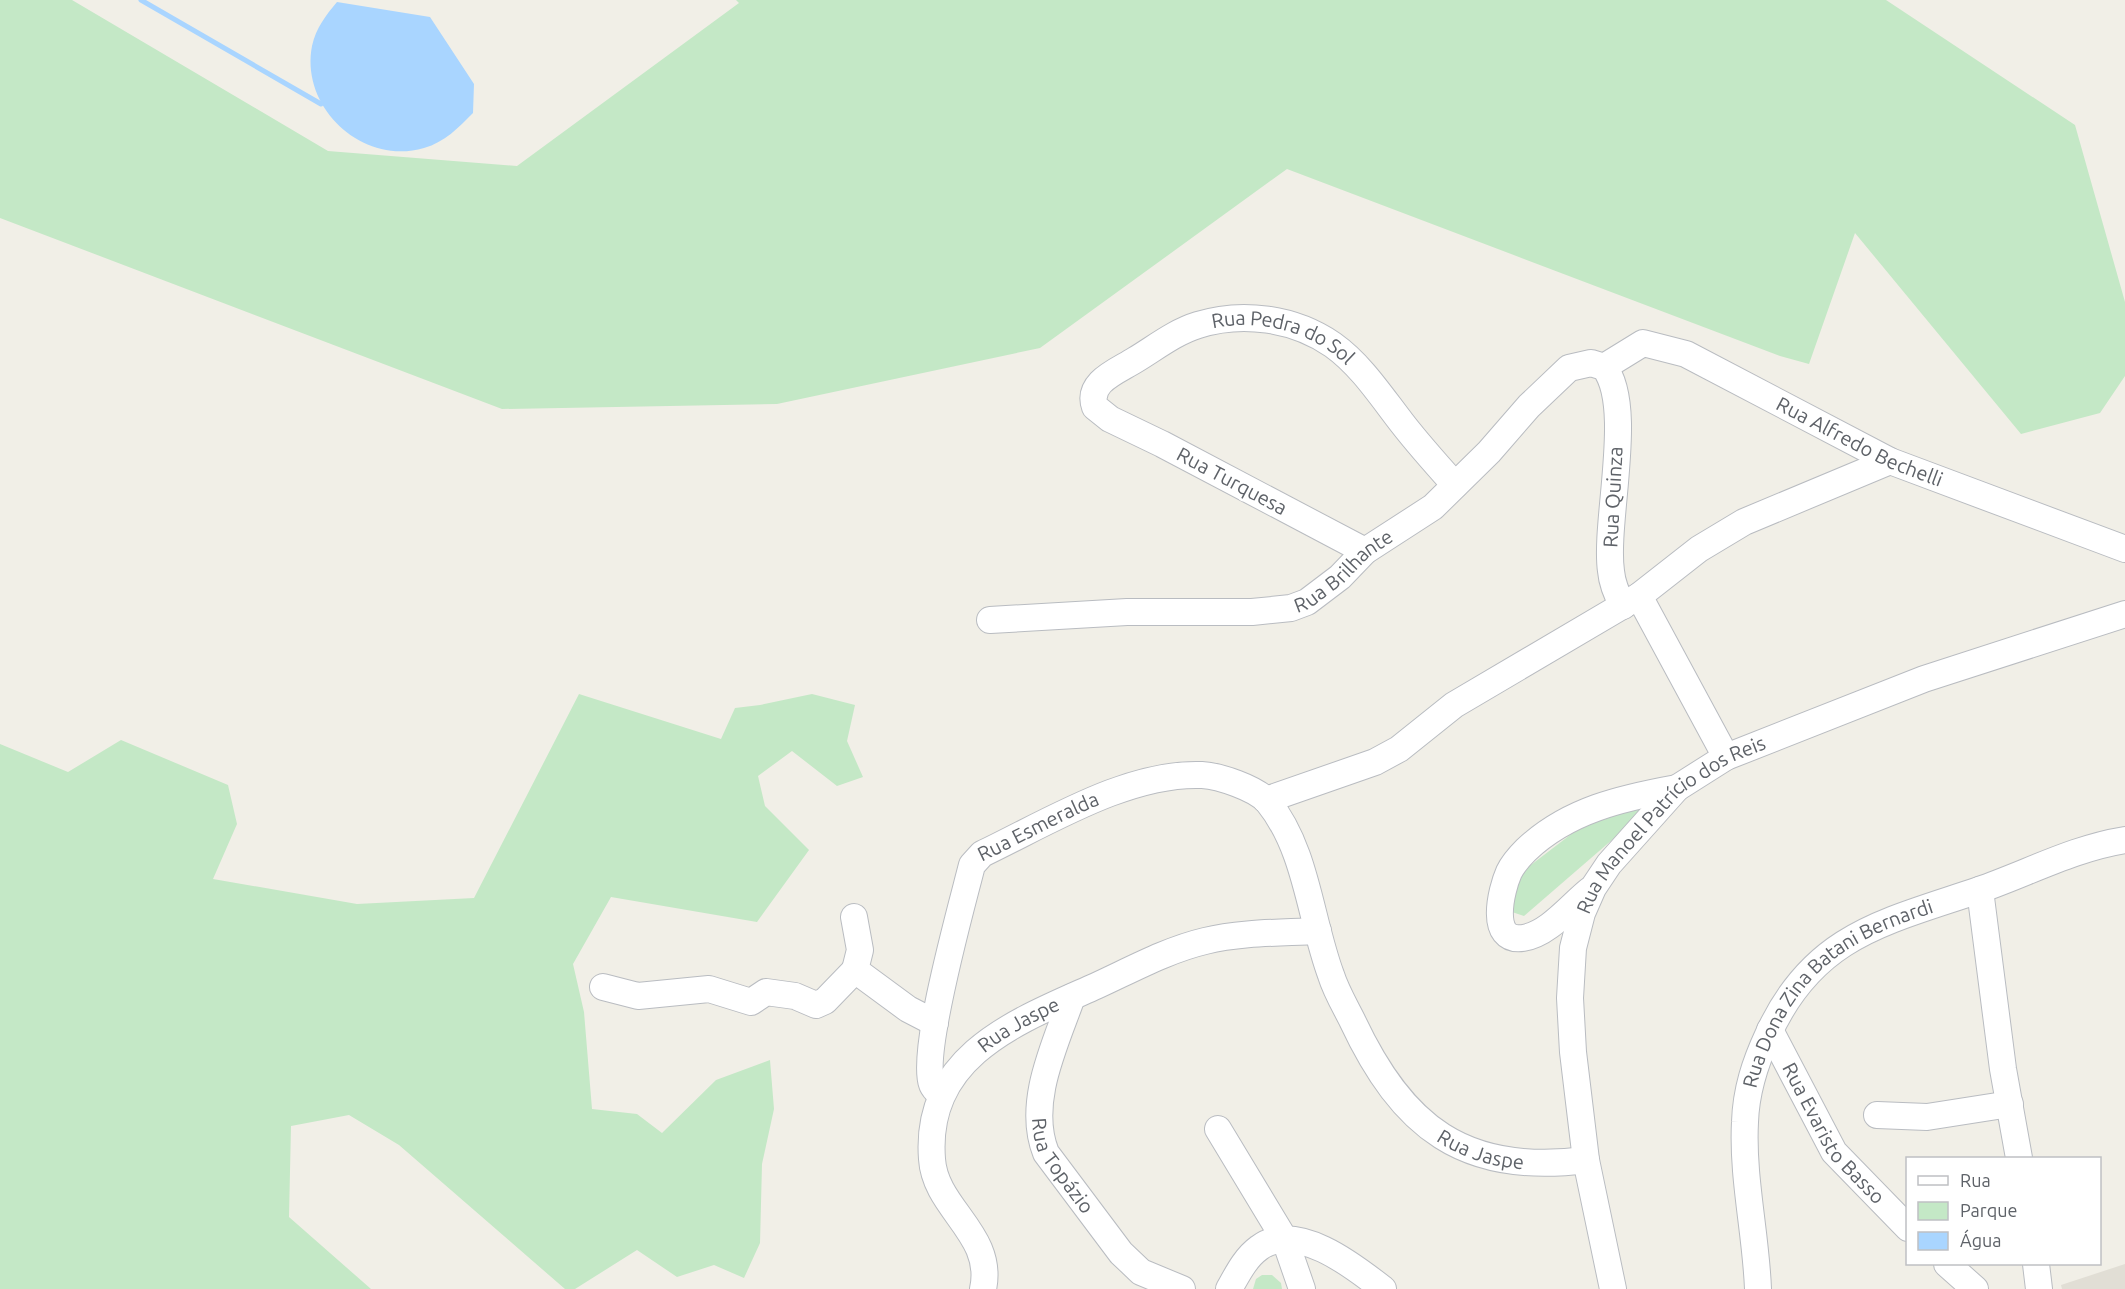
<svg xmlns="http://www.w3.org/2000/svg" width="2125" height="1289" font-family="Ubuntu,sans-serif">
<rect width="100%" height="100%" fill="#f1efe7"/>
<path fill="#e1ded5" d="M2125,1264v25h-63l-1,-4z"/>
<g fill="#c4e8c6">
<path d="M0,0h72l256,151 189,15 222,-163 -3,-3h1150l189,125 50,177v74l-25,37 -79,21 -166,-201 -46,131 -29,-8 -493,-187 -247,179 -263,56 -275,5 -502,-191z"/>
<path d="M579,694l142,45 14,-31 25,-3 52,-11 43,11 -8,36 16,36 -26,9 -45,-35 -34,25 7,30 44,44 -52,72 -146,-25 -38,67 11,48 8,97 45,5 25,19 54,-53 54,-20 4,49 -12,55 -2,79 -16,35 -30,-13 -37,12 -40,-27 -62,39h-10l-166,-144 -50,-30 -58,11 -2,91 82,72h-371v-545l68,28 53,-32 107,45 9,39 -24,55 144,25 117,-6z"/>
<path d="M1657,801l-133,115 -15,-5 4,-19 10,-21 51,-39 62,-30z"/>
<path d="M1262,1275h10l9,8 1,6h-29l3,-10z"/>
</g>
<path fill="#a9d5ff" d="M337,2l93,15 44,67 -1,29c-15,15 -28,29 -49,35 -61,18 -124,-40 -112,-102 4,-18 14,-31 25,-44z"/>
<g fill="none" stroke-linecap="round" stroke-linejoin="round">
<path stroke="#a9d5ff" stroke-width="5" d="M141,0l180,104"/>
<g stroke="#b9bcc1" stroke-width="28">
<g id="minor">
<path id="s1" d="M1604,367l39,-24 43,11 204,107 235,88"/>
<path id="s2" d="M1365,551l-203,-107 -52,-25 -15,-12c-9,-25 23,-36 40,-47 20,-12 40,-28 63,-35 44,-14 96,-7 135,20 28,20 48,51 69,78 17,22 35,42 53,62"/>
<path d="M1639,596l87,161"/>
<path id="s3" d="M990,620l137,-8h125l39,-4 16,-6 33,-25 25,-26 68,-44 56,-55 40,-46 40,-38 22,-5 13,4c31,39 0,154 7,204 1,12 6,24 12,35"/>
<path d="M1266,800l109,-38 24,-13 55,-44 185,-109 60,-47 45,-27 146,-61"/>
<path d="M1590,890c-19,15 -41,44 -67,48 -35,5 -22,-48 -14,-66 4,-8 11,-16 17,-22 42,-40 96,-52 151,-62"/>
<path d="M1980,890l23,179 16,89"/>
<path d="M854,917l6,33 -5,20 53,39 27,14"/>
<path d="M603,987l35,9 71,-7 42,13 15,-10 29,4 21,9 9,-4 30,-31"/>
<path id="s4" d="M1072,997c-17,48 -46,106 -26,156l75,100 20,19 41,17"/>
<path id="s5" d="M1770,1030l64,122 74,76"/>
<path id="s6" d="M940,1095c-2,-3 -7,-7 -8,-11 -12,-31 30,-179 40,-219l10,-11c65,-31 146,-82 220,-79 17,1 54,13 66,27 39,48 42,117 63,173 5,16 14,31 21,45 50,107 112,156 234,140"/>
<path d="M1877,1115l50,2 83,-13"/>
<path d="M1218,1129l67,111 17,49"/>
<path d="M1947,1264l28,25"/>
<path d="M2036,1264l3,25"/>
<path id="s7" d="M983,1289c12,-55 -48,-80 -51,-130 -8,-104 86,-138 164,-173 35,-16 71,-36 109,-45 36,-9 76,-8 113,-10"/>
<path d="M1229,1289c8,-14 16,-31 30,-41 37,-28 96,19 124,41"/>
<path id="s8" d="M1613,1289l-27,-129 -13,-108 -3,-54 3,-50 9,-35 11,-25 16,-24 68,-76 49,-31 198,-78 201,-65"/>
<path id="s9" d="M1758,1289c-2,-55 -16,-112 -13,-167 1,-32 10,-59 23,-87 45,-100 117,-113 211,-145 49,-17 95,-42 146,-50"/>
</g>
</g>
<use href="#minor" stroke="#fff" stroke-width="26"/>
</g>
<g text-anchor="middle" stroke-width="5" stroke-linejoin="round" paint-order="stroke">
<g font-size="20" fill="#5e6268" stroke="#fff">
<text dy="7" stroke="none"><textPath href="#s2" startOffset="536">Rua Pedra do Sol</textPath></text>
<text dy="7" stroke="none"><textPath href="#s1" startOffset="285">Rua Alfredo Bechelli</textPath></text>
<text transform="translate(1232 481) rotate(28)" y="7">Rua Turquesa</text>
<text transform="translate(1613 497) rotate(-87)" y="7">Rua Quinza</text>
<text dy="7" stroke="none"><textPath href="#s3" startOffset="366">Rua Brilhante</textPath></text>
<text dy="7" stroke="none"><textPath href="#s8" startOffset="510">Rua Manoel Patrício dos Reis</textPath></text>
<text dy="7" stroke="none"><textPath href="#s6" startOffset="315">Rua Esmeralda</textPath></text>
<text dy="7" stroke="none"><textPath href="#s9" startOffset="339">Rua Dona Zina Batani Bernardi</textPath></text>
<text dy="7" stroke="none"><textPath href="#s7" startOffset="315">Rua Jaspe</textPath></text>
<text dy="7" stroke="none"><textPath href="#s5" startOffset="122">Rua Evaristo Basso</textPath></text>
<text dy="7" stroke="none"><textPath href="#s6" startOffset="987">Rua Jaspe</textPath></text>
<text dy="7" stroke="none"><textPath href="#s4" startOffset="180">Rua Topázio</textPath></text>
</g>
</g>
<rect x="1906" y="1157" width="195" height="108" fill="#ffffff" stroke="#bfc0c3" stroke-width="1.5"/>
<rect x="1918" y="1176" width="30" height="9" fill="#ffffff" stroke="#bfc0c3" stroke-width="1.5"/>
<text x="1960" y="1187" font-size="18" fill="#5e6268">Rua</text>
<rect x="1918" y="1202" width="30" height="18" fill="#c4e8c6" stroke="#bfc0c3" stroke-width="1.5"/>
<text x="1960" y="1217" font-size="18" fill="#5e6268">Parque</text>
<rect x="1918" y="1232" width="30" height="18" fill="#a9d5ff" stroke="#bfc0c3" stroke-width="1.5"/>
<text x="1960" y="1247" font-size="18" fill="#5e6268">Água</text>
</svg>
